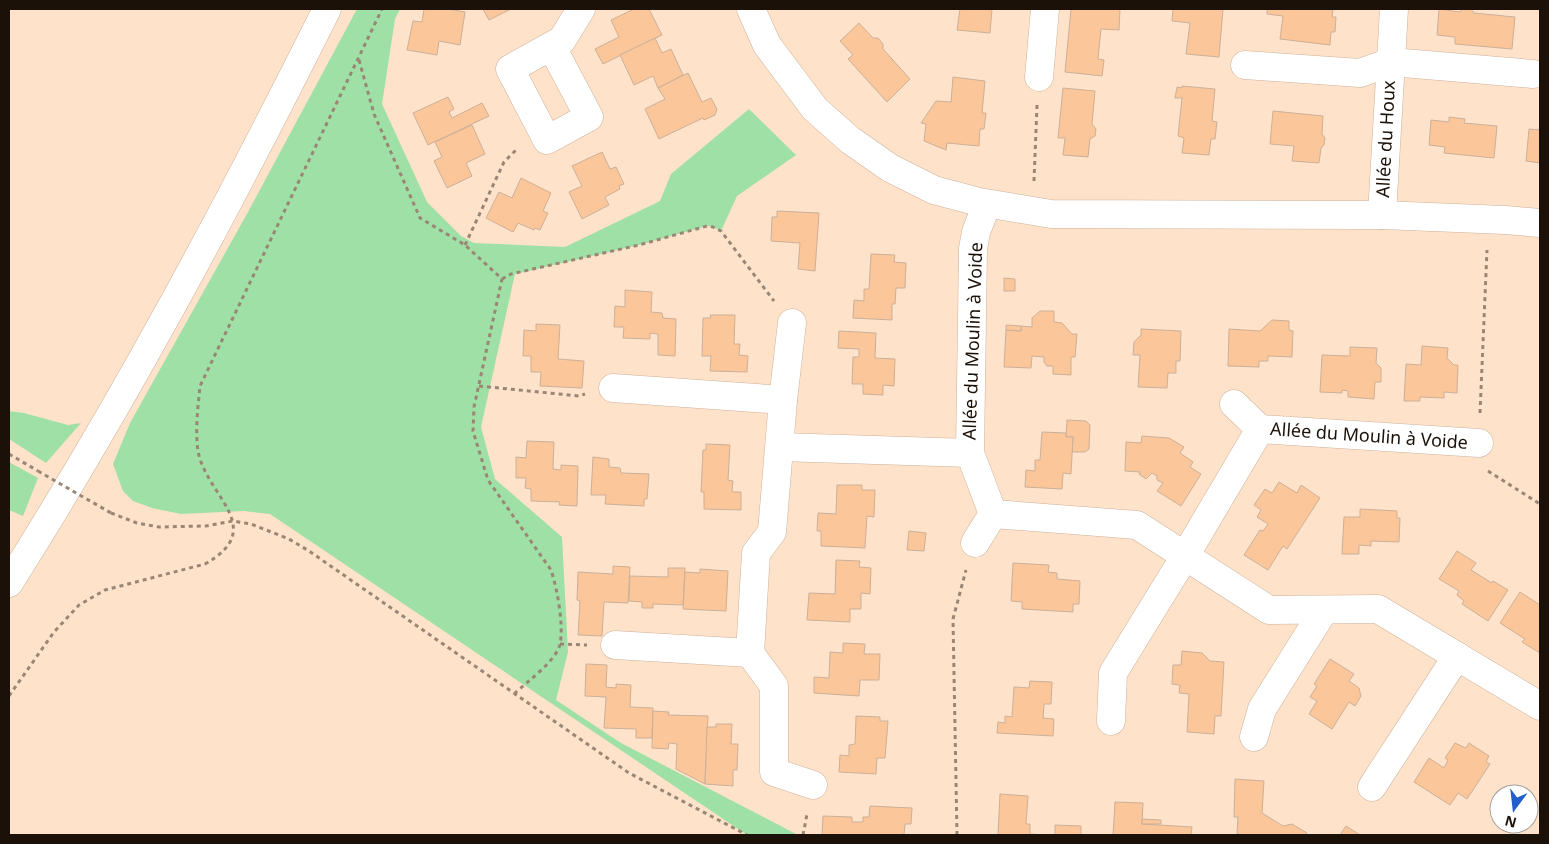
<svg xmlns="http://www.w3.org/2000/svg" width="1549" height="844" font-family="'Noto Sans',sans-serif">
<rect width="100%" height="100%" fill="#ffe2ca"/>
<g fill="#9fe0a7">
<path d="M357,9h43l-5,10 -13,85 45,98 34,34 13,7 91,4 95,-46 11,-27 78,-65 47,46 -59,41 -16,35 -8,-4 -6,-1 -68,19 -124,29 -34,153 14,52 67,58 6,115 -12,48 65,43 177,92h-51l-477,-321 -26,-3 -63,3 -29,-6 -19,-7 -10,-10 -10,-27 17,-41 118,-211z"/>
<path d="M9,411l15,2 44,12 13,-2 -35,40 -37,-24z"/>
<path d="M9,462l29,16 -15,38 -14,-6z"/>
</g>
<g fill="#fbc699" stroke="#cbb099">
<path d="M424,9h24l17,3 -5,33 -21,-4 -2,14 -30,-5 6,-29 9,1z"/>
<path d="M483,9h28l-22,11z"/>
<path d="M634,9h15l13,26 -59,29 -8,-15 24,-12 -8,-17z"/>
<path d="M960,9h32l-2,24 -33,-3z"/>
<path d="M1071,9h49l-1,21 -18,-1 -3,30 6,1 -2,16 -37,-4z"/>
<path d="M1173,9h50l-4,48 -33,-3 4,-31 -18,-2z"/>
<path d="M1267,9h66l-1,8h4l-1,15h-4l-1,13 -50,-6 3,-23 -16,-2z"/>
<path d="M1439,9l21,3 2,-3h9l3,4 41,4 -3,32 -57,-5v-7l-18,-2z"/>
<path d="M859,23l14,15h5l5,6v5l27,30 -23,23 -39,-43 5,-4 -13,-14z"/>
<path d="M655,38l7,15 9,-4 12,26 -25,13 -5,-12 -19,9 -14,-30z"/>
<path d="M688,73l14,29 9,-4 6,11 -2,6 -11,5 -1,-2 -44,21 -14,-30 20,-10 -7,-11z"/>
<path d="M953,77l32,4 -3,32h4l-2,16h-4l-1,17 -32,-3 -1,7 -22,-9 2,-17 -5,-1 15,-22 15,1z"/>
<path d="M1182,86l33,3 -3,32 5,1 -2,17h-4l-2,16 -27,-2 2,-15 -6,-2 4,-38h-7l2,-11 5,1z"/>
<path d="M1063,88l32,3 -3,33 4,5 -1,7 -5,3 -2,18 -25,-2 2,-17h-7z"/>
<path d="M448,97l6,12 -5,3 3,6 30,-15 7,13 -61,29 -15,-32z"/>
<path d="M1273,111l50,5 -1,18 3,4 -1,7 -3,3 -2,15 -27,-2 2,-15 -24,-2z"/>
<path d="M1449,117l16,2 -1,4 33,3 -3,32 -50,-5 1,-6 -16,-2 2,-25 18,2z"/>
<path d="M472,125l13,29 -19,9 6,13 -25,12 -13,-27 8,-4 -7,-15z"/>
<path d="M1529,129l11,1v33l-14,-2z"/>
<path d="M602,152l8,17 6,-2 8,17 -5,2 1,3 -15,8 4,8 -27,14 -13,-27 13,-6 -10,-20z"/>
<path d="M521,178l30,15 -8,18 5,2 -8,17 -5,-2 -1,2 -16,-7 -5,9 -27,-14 13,-26 13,6z"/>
<path d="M777,211l42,2 -4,58 -17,-2 2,-26 -29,-2 1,-24h5z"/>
<path d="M871,254l24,1 -1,7 12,1 -1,25h-9l-1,16h-3v16l-39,-2 1,-18 10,1v-12h5z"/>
<path d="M1004,278l11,1v12h-11z"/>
<path d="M625,290l27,2 -1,20 11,1 1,5 13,1 -1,37 -17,-1v-21l-8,-1v6l-27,-1 1,-11h-10l1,-21 10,1z"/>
<path d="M1040,311h14v11l8,1 10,11h5l-2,23h-4v18l-18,-1v-8h-6l-3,-4v-5l-12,-1 -1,12 -27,-1 2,-37 15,1v-5l11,1v-9z"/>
<path d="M710,315h25l-1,29h6l-1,11 9,1 -1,16 -37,-1 1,-15h-9l1,-38h8z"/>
<path d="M1272,320l17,1v9l4,1 -1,26 -24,-1v5h-9v6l-31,-1 1,-37 31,2z"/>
<path d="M536,324l24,1 -2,34 26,2 -2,27 -42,-2 1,-14h-10v-16h-8l1,-26 12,1z"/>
<path d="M1006,325l15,1v5l-15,-1z"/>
<path d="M1141,329l40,2 -1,30h-4v12h-8l-1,15 -29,-1 2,-32h-7l1,-13 7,-7z"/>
<path d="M839,331l37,2 -1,25 20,1 -1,27 -11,-1v10l-20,-1v-10h-11l1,-27h6v-8l-21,-1z"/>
<path d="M1422,346l26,2 -1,10 7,7h4l-1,28 -13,-1v6l-24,-1v4h-16l2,-37 15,1z"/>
<path d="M1350,347l27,1 -1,15 5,5v14h-6l-1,17 -26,-2v-6l-6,-1v3l-22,-1 2,-37 28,1z"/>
<path d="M1067,420l19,1 4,4 -1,24 -4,3h-13l1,-15h-7z"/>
<path d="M1042,432l24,1v4h7l-2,37 -8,-1 -1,16 -37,-2 1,-17 9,1v-11h5z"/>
<path d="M1142,436l27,2 15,9 -4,6 13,9 -3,5 11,7 -20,32 -24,-15 6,-8 -6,-3v-4l-5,-3 -6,6 -7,-5 1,-2 -15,-1 1,-29 15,1z"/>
<path d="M527,441l27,1 -1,27 8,1v-5l17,1 -1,40 -18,-1 1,-3 -29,-1v-12l-6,-1 1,-10h-10v-21l10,1z"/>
<path d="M706,444l24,1 -2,35 5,1 -1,11h9v18l-37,-1v-17h-3l2,-42h3z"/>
<path d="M593,457l16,2v8l11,1 1,5 28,1 -2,25h-3v7l-39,-2 1,-9h-15z"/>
<path d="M1279,482l18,11 4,-8 19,13 -33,51 -4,-3 -15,24 -24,-15 16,-25 3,1 5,-7 -11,-7 4,-7 -7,-5 11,-16 7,4z"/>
<path d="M837,485h25v5h13l-1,27 -7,-1 -2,32 -44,-2v-15h-4l1,-18 18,1z"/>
<path d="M1360,509l37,2v7h3l-1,24 -28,-1v5l-12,-1v9h-17l2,-37h16z"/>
<path d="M909,531l17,2 -2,18 -17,-1z"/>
<path d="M1457,551l19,12 -5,7 21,13 1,-2 15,9 -20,31 -26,-17 2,-3 -7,-6 2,-4 -20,-12z"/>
<path d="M836,560l24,1 -1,6 12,1 -1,26 -9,-1v16h-11v13l-43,-2 2,-27 26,1z"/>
<path d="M1013,563l36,2 -1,7 9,1v6l23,2 -1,23h-6v8l-51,-3v-7l-11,-1z"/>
<path d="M613,566l17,1 -2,36 -24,-1 -2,34 -24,-1 2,-34 -3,-1 1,-28 35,2z"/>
<path d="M668,568h17l-2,37 -30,-1v4h-11v-6l-13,-1 1,-25 38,1z"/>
<path d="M700,569l28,2 -2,40 -43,-2 2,-37 15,1z"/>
<path d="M1520,592l20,13v48l-18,-11 3,-3 -25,-16z"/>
<path d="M843,643l22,1 -1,10h16l-1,26h-19l-1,16 -45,-3v-16l15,1 1,-26 13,1z"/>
<path d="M1182,651l20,2 8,8 14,1 -3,54h-6l-1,18 -27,-2 2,-38 -10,-1 1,-8 -8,-1 1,-19h8z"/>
<path d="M1330,659l24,15 -5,7 10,7 2,8 -6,10 -6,-4 -17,27 -23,-15 8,-13 -7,-4 7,-11 -3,-2z"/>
<path d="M586,664l21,1 -1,22 10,1v-4l15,1 -1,22 23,1 -1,30h-16v-9l-32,-1 2,-31 -21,-1z"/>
<path d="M1030,681l22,1 -1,22h-7l-1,14 11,1 -1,17 -56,-3 1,-11 7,1v-7l7,1 2,-30 15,1z"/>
<path d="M653,711l16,1 -1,3 40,1 -3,68 -29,-15 1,-25 -8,-1 -1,6 -16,-1z"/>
<path d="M856,716l24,1v4h8l-3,37h-8l-1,16 -37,-2 1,-17 9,1v-11l6,-1z"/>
<path d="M716,724h16l-1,20h7l-1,26h-4v16l-28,-2 2,-57h9z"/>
<path d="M1455,743l11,5 3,-5 20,13 -3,6 4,2 -23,35 -9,-6 -8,12 -36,-23 15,-24 15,10 4,-8 -3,-2z"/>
<path d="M1235,779l29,2 -2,32 21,13 9,-2 15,9 -2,2h-65l-3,-2 1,-16h-4z"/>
<path d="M1000,794l28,2 -2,28h4v10l15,1h-47z"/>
<path d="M1115,802l28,1 -1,21 50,3 -1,8h-78z"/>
<path d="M870,806l42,2 -1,16h-6l-1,11h-82l1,-19 29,1v5h11v-5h6z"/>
<path d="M1142,819l19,1v4h-19z"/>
<path d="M1055,825l26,1v9h-26z"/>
<path d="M1346,826l14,9h-20z"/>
</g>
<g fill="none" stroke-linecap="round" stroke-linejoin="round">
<g stroke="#cdb19a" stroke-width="29">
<g id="minor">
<path d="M751,9l16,36 48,64 35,31 40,28 44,22 45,12 72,12 331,1 123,5 35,3"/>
<path d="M552,47l37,70 -42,23 -37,-71 52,-29 19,-31"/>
<path d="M1245,65l115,8 31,-11 142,12"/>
<path d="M1039,77l6,-68"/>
<path d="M987,204l-11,28 -3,17 -3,204 23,61"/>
<path d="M1382,215l12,-206"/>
<path d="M613,388l170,12 -11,132 -16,21 -6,100 24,33v86l39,13"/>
<path d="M783,400l9,-77"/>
<path d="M1234,404l26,25"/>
<path d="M780,447l190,6"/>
<path d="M993,514l144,11 132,85 109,-1 162,97"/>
<path d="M975,543l18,-29"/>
<path d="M615,645l135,8"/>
<path d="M1111,721l2,-48 72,-117 75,-127 219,14"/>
<path d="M1254,737l8,-28 62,-99"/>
<path d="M1372,787l85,-131"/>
</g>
</g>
<g stroke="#cdb19a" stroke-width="29">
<path id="major" d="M9,583c117,-185 220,-378 318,-574"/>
</g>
<g stroke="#9a8675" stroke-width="3" stroke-dasharray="4 4" stroke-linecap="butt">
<path d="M359,60l15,54 46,104 45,27 37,34 -28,128 -1,24 15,49 63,90c6,18 13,55 9,74 -3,16 -33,38 -45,49"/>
<path d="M1034,181l3,-76"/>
<path d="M465,245l39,-83 14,-14"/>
<path d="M502,279l9,-5 128,-29 68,-19 6,1 8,4 53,70"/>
<path d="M479,386l100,10 6,-2"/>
<path d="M1480,413l7,-163"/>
<path d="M9,454l29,17"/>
<path d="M1488,471l52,33"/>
<path d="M111,513l26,10 22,4 47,-1 27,-5 18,3 38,15 20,12 320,222 118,62"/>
<path d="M560,644l27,1"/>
<path d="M9,696l45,-64 25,-27 26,-15 100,-26c64,-36 1,-68 -7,-113 -3,-22 0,-44 2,-65l182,-377"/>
<path d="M803,835l4,-21"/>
<path d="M957,835l-4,-216 13,-49"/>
</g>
<use href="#minor" stroke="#fff" stroke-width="28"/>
<use href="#major" stroke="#fff" stroke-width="28"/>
<path stroke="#9a8675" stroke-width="3" stroke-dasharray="4 4" stroke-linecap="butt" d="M38,471l73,42"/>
</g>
<g text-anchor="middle" stroke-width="4" stroke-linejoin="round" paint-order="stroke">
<g font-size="18" fill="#1b1109" stroke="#fff">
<text transform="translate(1386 139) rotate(-87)" y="6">Allée du Houx</text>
<text transform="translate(973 341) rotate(-88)" y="6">Allée du Moulin à Voide</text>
<text transform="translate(1369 436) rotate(4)" y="6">Allée du Moulin à Voide</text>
</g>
</g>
<rect width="1549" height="844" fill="none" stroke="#1b1109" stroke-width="20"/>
<g transform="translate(1514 809) rotate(195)"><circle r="24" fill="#ffffff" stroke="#a4a09d"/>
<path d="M0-4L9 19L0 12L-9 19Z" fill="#245ecb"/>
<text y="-8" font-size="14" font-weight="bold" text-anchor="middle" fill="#1b1109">N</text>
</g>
</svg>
